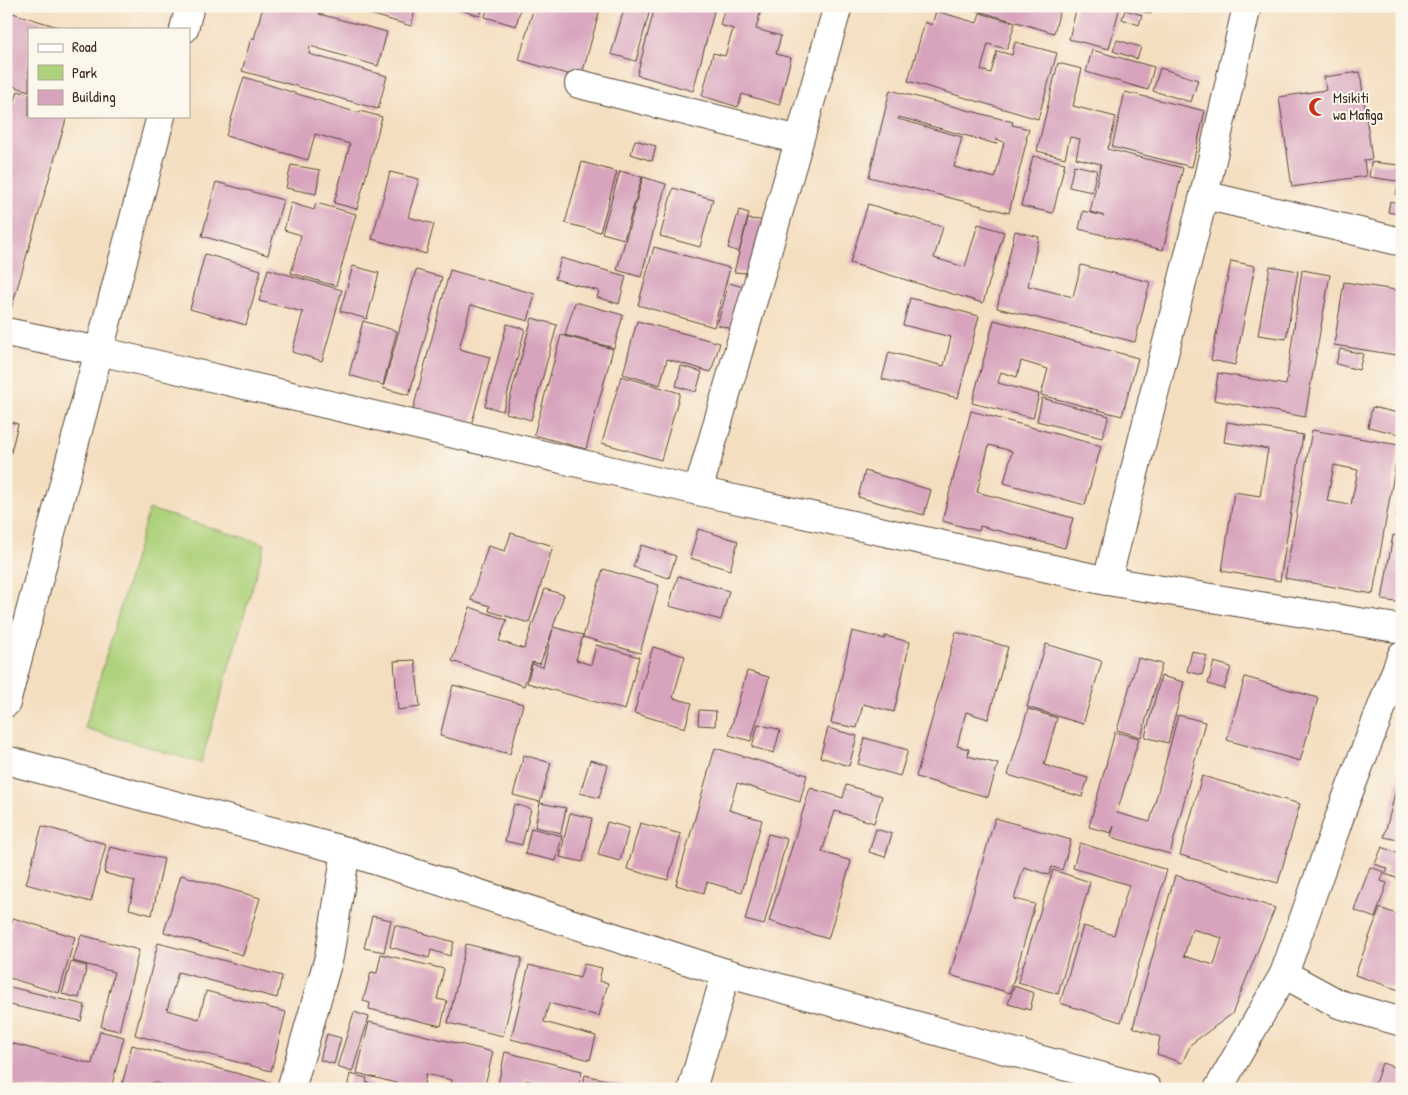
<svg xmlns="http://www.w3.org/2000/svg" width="1408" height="1095" font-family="'Patrick Hand',sans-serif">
<rect width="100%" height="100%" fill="#fbf7ec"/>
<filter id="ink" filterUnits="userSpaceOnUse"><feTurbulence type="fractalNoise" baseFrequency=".02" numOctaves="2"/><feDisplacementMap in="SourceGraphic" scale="10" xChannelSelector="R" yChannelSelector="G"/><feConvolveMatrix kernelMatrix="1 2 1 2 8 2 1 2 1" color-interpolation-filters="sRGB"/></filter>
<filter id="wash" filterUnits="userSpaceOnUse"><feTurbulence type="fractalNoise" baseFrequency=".0096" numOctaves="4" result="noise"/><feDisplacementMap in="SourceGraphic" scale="20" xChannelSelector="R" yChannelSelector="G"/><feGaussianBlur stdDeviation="1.12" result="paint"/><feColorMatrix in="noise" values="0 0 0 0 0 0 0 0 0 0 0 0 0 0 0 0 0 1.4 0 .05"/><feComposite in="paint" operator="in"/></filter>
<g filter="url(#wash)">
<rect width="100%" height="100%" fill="#f4dec0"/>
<path fill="#aed27b" stroke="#747e4c" d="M149,509l116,35 -64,219 -116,-35z"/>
<g id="blocks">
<g fill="#d8a4bd" fill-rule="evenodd">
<path d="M263,6h55l3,1 -2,7 68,18 -9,34 -68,-20 -1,8 78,22 -9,33 -136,-38 9,-33 3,1z"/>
<path d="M343,6h73l-5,20z"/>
<path d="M448,6h35l-3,10z"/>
<path d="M488,6h33l-5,20 -31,-9z"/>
<path d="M534,6h67l-20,72 -62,-18z"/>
<path d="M625,6h26l-15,55 -25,-7z"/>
<path d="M655,6h55l5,2 -22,83 -56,-16z"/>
<path d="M725,6h37l-6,23 25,7 -5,18 15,4 -12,47 -37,-11 -4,13 -36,-11 11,-43 12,3 8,-27 -13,-4z"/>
<path d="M961,6h100l-7,27z"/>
<path d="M1077,6h43l-11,43 -40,-10z"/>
<path d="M1126,6h27l-2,8z"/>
<path d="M1125,10l17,5 -3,10 -17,-6z"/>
<path d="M6,11l55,17 -32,1v62l-23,-7z"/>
<path d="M936,11l41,12 3,-10 35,10 -8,26 -19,-5 -7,26 10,3 6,-22 15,4 3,-13 42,11 -19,66 -130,-38 17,-59 7,3z"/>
<path d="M1117,40l24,7 -4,12 -24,-8z"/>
<path d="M1092,50l62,17 -6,23 -62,-18z"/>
<path d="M1058,63l24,6 -9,37 43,11 -7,29h-1l-1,3 76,19 -20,82 -84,-21 4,-18 21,5 -14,-4 11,-48 -25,-6 4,-19 -10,-2 -5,21 -28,-7z"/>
<path d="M1160,68l38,12 -7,22 -38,-11z"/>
<path d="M1360,72l12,87 -8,1 2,16 -74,11 -13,-90 47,-7 -2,-13z"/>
<path d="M244,77l114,36 2,-2 22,6 -25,92 -23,-6 16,-59 -35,-10 -7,26 -82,-24z"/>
<path d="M890,90l123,32 -1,3 17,4 -3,10h1l-18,74 -140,-36zM899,117l97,27 1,-5 7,3 -9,36 -41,-11 8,-30 -64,-18z"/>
<path d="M18,91l11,3v22h38l-57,197 -4,-1v-181z"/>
<path d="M1125,92l80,19 -13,56 -80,-20z"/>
<path d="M635,140l21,6 -4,15 -21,-7z"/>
<path d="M1033,156l32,7 -12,50 -32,-7z"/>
<path d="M582,162l35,10 -17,60 -35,-9z"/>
<path d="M1371,162l28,3 -2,16 -28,-4z"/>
<path d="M291,165l29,5 -4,24 -30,-6z"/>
<path d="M1074,165l23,5 -5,22 -23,-5z"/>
<path d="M620,171l22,6 -18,62 -22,-6z"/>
<path d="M390,172l29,7 -11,38 26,7 -8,30 -54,-15z"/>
<path d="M1399,176l3,1v19l-6,-1z"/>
<path d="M643,177l23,7 -25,93 -24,-7z"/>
<path d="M216,182l67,18 -15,55 -66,-19z"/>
<path d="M673,188l40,11 -13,48 -40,-11z"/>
<path d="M1390,201l12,3v11l-14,-3z"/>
<path d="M291,203l23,7 2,-7 40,11 -20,72 -45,-13 10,-38 -17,-5z"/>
<path d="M868,204l75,23 -9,31 31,9 13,-43 26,8 -21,71 -133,-40z"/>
<path d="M739,210l10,3 -10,39 -11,-4z"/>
<path d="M748,219l26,2 -16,53 -24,-2z"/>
<path d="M1015,231l24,6 -11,49 45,11 8,-32 69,17 -15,60 -138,-34z"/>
<path d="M654,247l76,21 -16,59 -76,-22z"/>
<path d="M205,254l56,16 -15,55 -56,-16z"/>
<path d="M561,258l65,18 -7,28 -22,-7 2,-6 -44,-12z"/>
<path d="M1231,261l24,5 -20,99 -24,-5z"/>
<path d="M353,266l26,7 -12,46 -27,-8z"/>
<path d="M1270,266l28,5 -12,68 -28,-4z"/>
<path d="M268,269l74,21 -20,71 -30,-9 11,-40 -44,-11z"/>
<path d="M416,270l26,7 -33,118 -26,-7z"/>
<path d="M450,270l85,24 -7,27 -57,-16 -12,44 31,8 -20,72 -58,-16z"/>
<path d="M1302,270l28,5 -25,142 -91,-17 4,-27 68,12z"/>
<path d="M1344,282l58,9v65l-68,-11z"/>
<path d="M729,283l25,7 -13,41 -24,-6z"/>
<path d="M910,298l69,18 -21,82 -76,-19 7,-27 55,14 7,-29 -48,-12z"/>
<path d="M575,302l48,13 -9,33 -49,-13z"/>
<path d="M532,318l25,7 -26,95 -25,-7z"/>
<path d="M994,320l144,38 -16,58 -81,-21 7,-26 -27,-8 -4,16 -16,-5 -3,11 41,11 -6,24 -61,-15z"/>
<path d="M363,321l34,10 -14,54 -34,-10z"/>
<path d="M637,321l83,22 -9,29 -44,-13 -7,26 -37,-11z"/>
<path d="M507,324l18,5 -22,82 -18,-5z"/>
<path d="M561,335l52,14 -27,100 -52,-14z"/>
<path d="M1340,349l23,5 -4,16 -23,-6z"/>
<path d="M681,366l21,6 -6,20 -20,-6z"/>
<path d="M621,376l59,17 -19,67 -59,-17z"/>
<path d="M1042,398l67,18 -7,22 -65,-17z"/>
<path d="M1372,407l30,7v9l-3,11 -31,-7z"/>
<path d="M971,411l130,35 -16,59 -81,-22 8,-32 -23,-6 -12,47 96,26 -8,30 -85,-22 -1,5 -37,-10z"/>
<path d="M6,421l12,3 -11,44h-1z"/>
<path d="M1227,422l76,13 -23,146 -58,-10 12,-79 26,4 8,-47 -44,-7z"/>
<path d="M1312,430l87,15 -26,149 -88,-16zM1334,465l24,5 -7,35 -24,-4z"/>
<path d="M865,471l66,19 -7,25 -66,-18z"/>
<path d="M1401,490h1v29l-6,-1z"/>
<path d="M698,529l40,12 -8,29 -40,-12z"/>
<path d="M511,533l42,13 -24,77 -40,-12 1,-5 -19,-6 17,-54 17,5z"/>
<path d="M1393,535l9,2v66l-20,-3z"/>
<path d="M641,545l35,11 -7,22 -36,-11z"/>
<path d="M603,569l56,16 -19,68 -57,-16z"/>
<path d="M678,576l51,15 -8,29 -52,-14z"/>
<path d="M545,589l19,6 -11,32 30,8 -7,25 15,5 5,-20 43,12 -14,53 -98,-27 5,-19 11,3 10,-38 -13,35 -8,-2 -8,24 -72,-25 18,-54 37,13 -8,21 25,8z"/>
<path d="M852,631l33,8v-3l25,6 -16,70 -31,-8 -6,24 -26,-5z"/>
<path d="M956,632l52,15 -20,72 -22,-7 -9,34 12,3 -1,7 30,8 -10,33 -72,-20z"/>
<path d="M1046,644l56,17 -19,63 -56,-17z"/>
<path d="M653,647l32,9 -12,42 19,5 -7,25 -51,-15z"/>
<path d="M1192,651l15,5 -5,19 -15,-4z"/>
<path d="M1138,658l24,6 -21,73 -24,-7z"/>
<path d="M415,660l5,47 -22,3 -4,-49z"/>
<path d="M1214,662l17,5 -7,22 -16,-5z"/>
<path d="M747,671l22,6 -18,64 -22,-6z"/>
<path d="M1161,676l23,6 -16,61 -23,-6z"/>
<path d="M1245,677l73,21 -18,63 -73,-21z"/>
<path d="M453,685l70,19 -13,50 -70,-18z"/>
<path d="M1028,709l29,9 -13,47 44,13 -6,19 -74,-22z"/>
<path d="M699,710l17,1 -1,15 -17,-1z"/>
<path d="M1178,715l27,7 -35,132 -59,-17 3,-11 -3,7 -22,-6 26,-95 24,6 -22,75 33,9z"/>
<path d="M758,724l22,6 -6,23 -22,-6z"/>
<path d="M828,728l29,8 -8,30 -29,-9z"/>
<path d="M865,738l43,12 -8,26 -42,-12z"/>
<path d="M715,748l92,27 -7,27 -63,-19 -8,27 33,10 -20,72 -35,-10 -3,11 -28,-8z"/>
<path d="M524,755l27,8 -11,39 -27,-7z"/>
<path d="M590,760l18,5 -9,33 -19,-5z"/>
<path d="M1401,770h1v71l-18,-4z"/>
<path d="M1202,776l98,28 -22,79 -98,-28z"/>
<path d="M846,785l36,11 -8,27 -39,-12 -13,41 29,9 -23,78 -59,-18 41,-133 33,10z"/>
<path d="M540,803l26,5 -5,25 -26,-6z"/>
<path d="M514,804l17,5 -9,36 -17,-4z"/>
<path d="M570,813l22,5 -9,44 -23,-5z"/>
<path d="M995,818l76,22 -9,30 -10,-3 -3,8 -25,-8 -10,32 21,5 -25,89 -60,-18z"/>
<path d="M607,822l22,6 -9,33 -22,-6z"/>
<path d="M640,823l41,11 -13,46 -41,-11z"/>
<path d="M42,826l64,18 -15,58 -65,-18z"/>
<path d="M531,828l31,8 -6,25 -31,-7z"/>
<path d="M876,829l16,5 -7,23 -16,-5z"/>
<path d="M768,834l19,5 -23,86 -19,-5z"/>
<path d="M1080,843l87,27 -46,152 -61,-19 23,-77 31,9 15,-50 -56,-17z"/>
<path d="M110,847l54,12 -12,56 -23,-6 6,-28 -31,-8z"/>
<path d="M1382,847l20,8v25l-17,-6 3,-5 -13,-5z"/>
<path d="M1370,867l14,5 -3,9 6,2 -12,35 -21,-8z"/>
<path d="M1053,870l37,12 -32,112 -40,-12z"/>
<path d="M181,875l79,23 -17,57 -79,-23z"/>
<path d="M1175,875l100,33 -43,106 -41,30 -9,19 -25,-9 3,-17 -27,-10zM1192,929l30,9 -8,27 -30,-9z"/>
<path d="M1380,908l22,8v75l-47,-16z"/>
<path d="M372,916l19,4 -7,32 -20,-4z"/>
<path d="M13,918l62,19 -16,56 -53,-16v-34z"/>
<path d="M395,925l59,17 -4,14 -19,-6 -2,8 -39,-11z"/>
<path d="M81,935l58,15 -20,81 -18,-4 13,-55 -41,-11z"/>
<path d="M158,943l124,33 -5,22 -99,-26 -11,38 32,9 7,-28 80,21 -15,59 -136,-36z"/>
<path d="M466,944l56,14 -19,78 -55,-13z"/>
<path d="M381,954l63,15 -7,30 10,2 -6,25 -72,-17 1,-6 -7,-2 8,-29 6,1z"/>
<path d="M71,962l16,4 -8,32 -17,-4z"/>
<path d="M584,964l18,4 -3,13 9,2 -9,33 -50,-13 -5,19 52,14 -6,24 -79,-21 18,-74 51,13z"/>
<path d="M6,986l79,19 -4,16 -75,-17z"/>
<path d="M1014,986l20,7 -4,17 -22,-6z"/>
<path d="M354,1012l15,5 -17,55 -15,-5z"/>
<path d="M369,1022l124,30 -9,37h-33l1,-9 -26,-6 -3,15h-4l-62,-16z"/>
<path d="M100,1031l24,6 -13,52h-105v-47l86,22z"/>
<path d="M327,1034l14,4 -7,26 -14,-4z"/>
<path d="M132,1045l137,37 -2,7h-90l-24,-7 -2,7h-30z"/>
<path d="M505,1052l77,19 -4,18h-17l-35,-9 -2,9h-27z"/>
<path d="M1382,1063l20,7v19h-29z"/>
<path d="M350,1074l17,4 -1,4 25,7h-44z"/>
<path d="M585,1075l56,13v1h-60z"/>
</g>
</g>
</g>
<g filter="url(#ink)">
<use href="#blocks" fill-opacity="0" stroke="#574536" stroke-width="1"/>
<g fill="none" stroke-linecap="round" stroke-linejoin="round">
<g stroke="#574536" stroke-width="30">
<g id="minor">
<path d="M184,29l6,-23"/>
<path d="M579,84l220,56"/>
<path d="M1204,195l198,47"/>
<path d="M6,332l93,19 599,140 409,90 295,48"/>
<path d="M698,491l140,-485"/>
<path d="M1107,581l97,-386 43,-189"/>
<path d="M6,703l155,-587"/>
<path d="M6,760l340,91 380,122 421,116"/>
<path d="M1284,974l55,30 63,18"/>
<path d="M291,1089l38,-132 17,-106"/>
<path d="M692,1089l34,-116"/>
<path d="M1218,1089l66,-115 61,-172 57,-147"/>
</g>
</g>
<use href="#minor" stroke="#fff" stroke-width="28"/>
</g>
</g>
<defs>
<g id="mosque-bare" transform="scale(1.5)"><path d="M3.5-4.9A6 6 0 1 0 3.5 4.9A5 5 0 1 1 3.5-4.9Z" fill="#c8321e" stroke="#fbf7ec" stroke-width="2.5" paint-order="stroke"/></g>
</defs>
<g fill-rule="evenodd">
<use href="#mosque-bare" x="1318" y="107"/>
</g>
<g text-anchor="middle" stroke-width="4" stroke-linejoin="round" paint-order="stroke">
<g font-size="15" fill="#3b2a1e" stroke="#fbf7ec" text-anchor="start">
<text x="1333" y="103">Msikiti<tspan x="1333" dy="17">wa Mafiga</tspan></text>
</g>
</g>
<rect width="1408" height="1095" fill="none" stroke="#fbf7ec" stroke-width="25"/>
<rect x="28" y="28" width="162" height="90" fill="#fbf7ec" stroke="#aea59a"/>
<rect x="38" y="44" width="25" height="8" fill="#ffffff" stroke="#aea59a"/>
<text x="72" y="52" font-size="15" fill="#3b2a1e">Road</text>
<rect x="38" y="65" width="25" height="15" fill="#aed27b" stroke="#aea59a"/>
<text x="72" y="78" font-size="15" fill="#3b2a1e">Park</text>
<rect x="38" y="90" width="25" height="15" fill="#d8a4bd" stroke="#aea59a"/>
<text x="72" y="102" font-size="15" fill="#3b2a1e">Building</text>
</svg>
